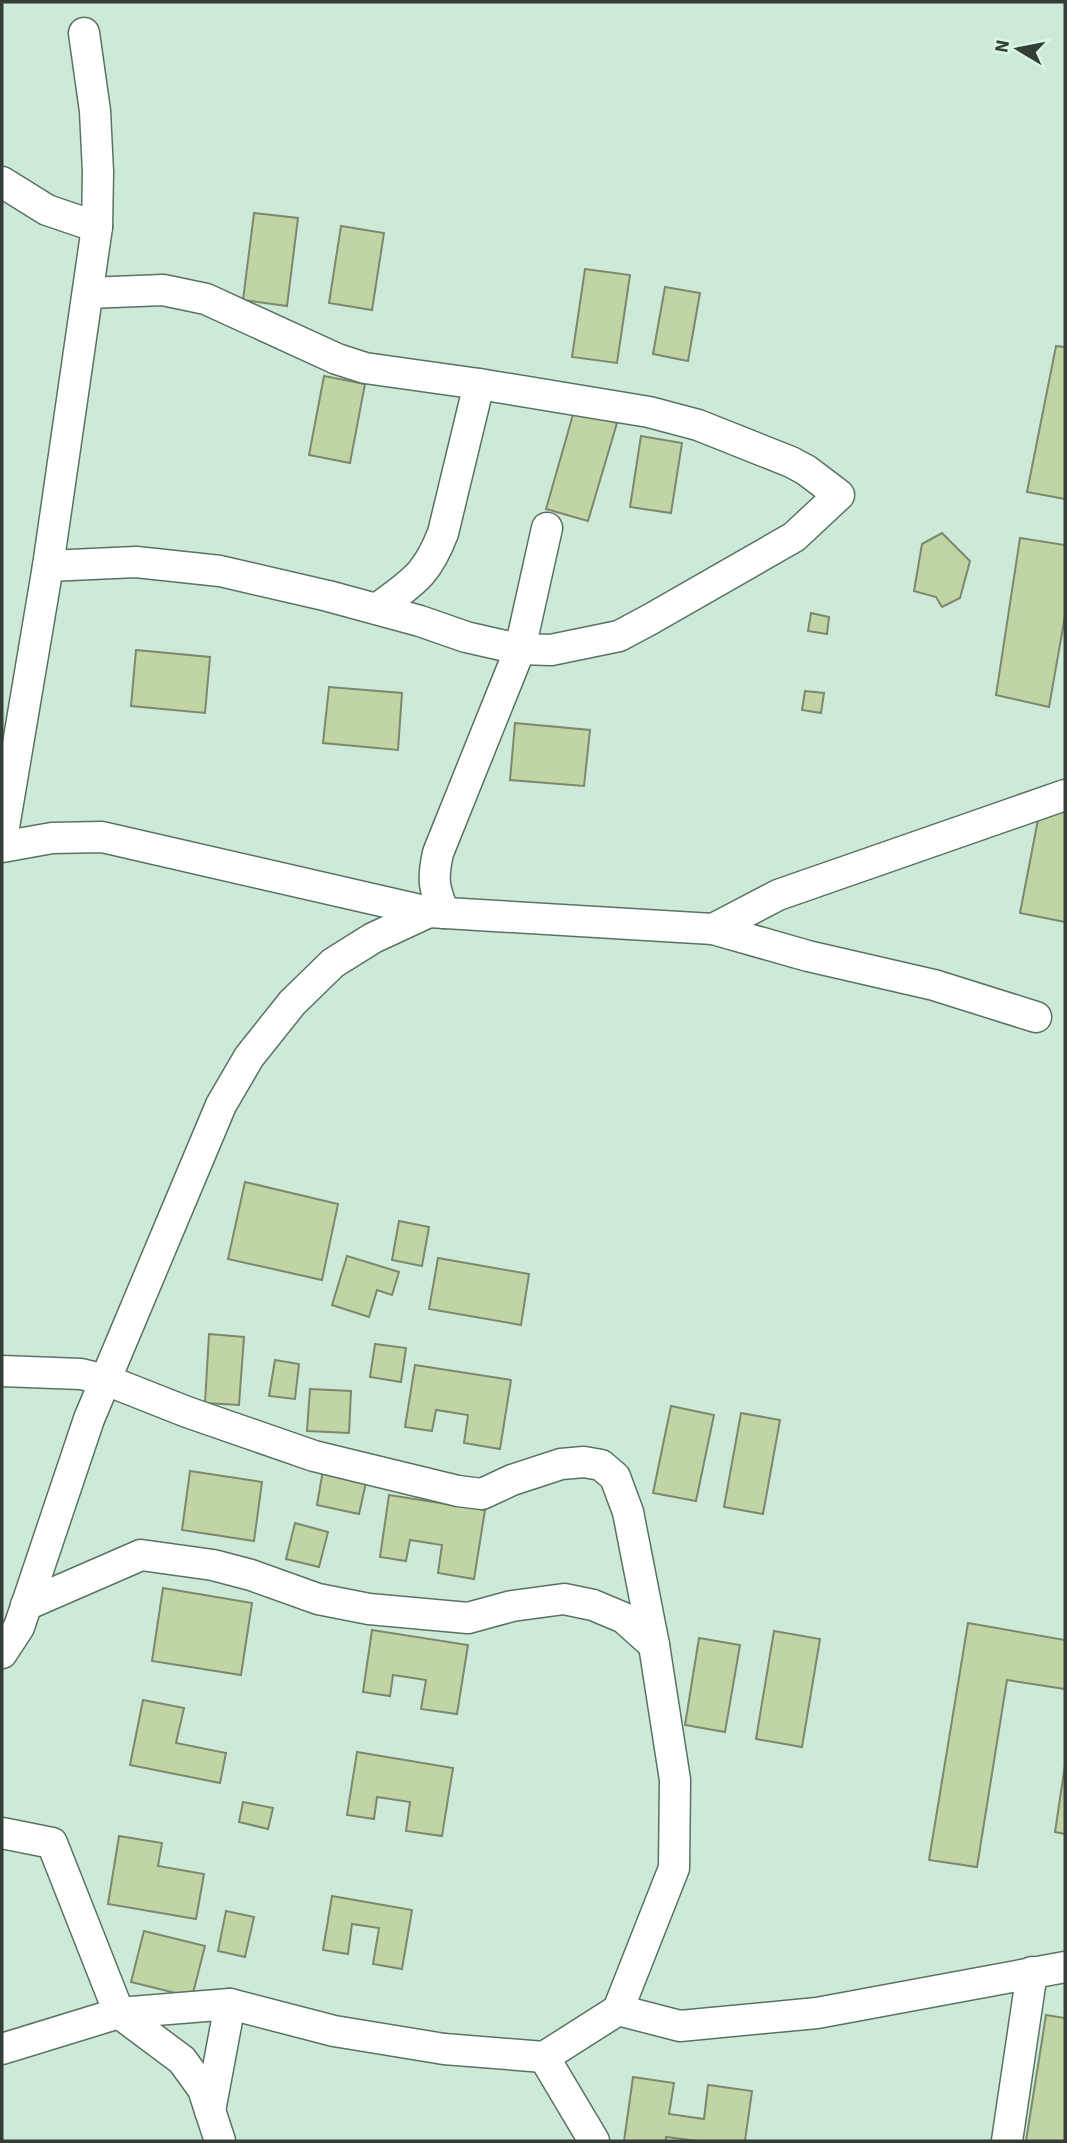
<svg xmlns="http://www.w3.org/2000/svg" width="1067" height="2143" font-family="'Source Sans 3',sans-serif">
<rect width="100%" height="100%" fill="#cdead8"/>
<g fill="#c1d4a3" stroke="#7e886f" stroke-width="2">
<path d="M254,213l44,5 -11,88 -44,-6z"/>
<path d="M341,226l43,7 -12,77 -43,-7z"/>
<path d="M585,269l45,6 -13,88 -45,-6z"/>
<path d="M665,287l35,6 -12,68 -35,-7z"/>
<path d="M1056,346l9,1v152l-38,-7z"/>
<path d="M324,376l41,8 -15,79 -41,-8z"/>
<path d="M574,411l43,12 -29,98 -42,-12z"/>
<path d="M641,436l41,7 -11,70 -41,-6z"/>
<path d="M942,533l28,28 -10,37 -18,9 -6,-10 -22,-6 8,-47z"/>
<path d="M1020,538l45,7v71l-16,91 -53,-12z"/>
<path d="M811,613l18,4 -2,17 -19,-3z"/>
<path d="M136,650l74,7 -5,56 -74,-7z"/>
<path d="M329,687l73,6 -4,57 -75,-7z"/>
<path d="M805,691l19,2 -3,20 -19,-3z"/>
<path d="M515,723l75,7 -6,56 -74,-6z"/>
<path d="M1041,804l24,5v113l-45,-9z"/>
<path d="M245,1182l93,22 -16,76 -94,-21z"/>
<path d="M399,1221l30,6 -7,39 -30,-6z"/>
<path d="M347,1256l52,16 -7,23 -15,-5 -8,27 -37,-12z"/>
<path d="M438,1258l91,16 -8,51 -92,-16z"/>
<path d="M209,1334l35,3 -5,68 -34,-2z"/>
<path d="M375,1344l31,4 -5,34 -31,-5z"/>
<path d="M275,1360l24,4 -4,35 -26,-3z"/>
<path d="M415,1365l96,15 -11,69 -36,-6 4,-28 -32,-5 -4,21 -27,-4z"/>
<path d="M310,1389l41,2 -2,42 -42,-2z"/>
<path d="M671,1406l43,9 -18,86 -43,-8z"/>
<path d="M741,1413l39,7 -17,94 -39,-7z"/>
<path d="M323,1470l44,8 -8,36 -42,-9z"/>
<path d="M190,1471l72,11 -8,59 -72,-11z"/>
<path d="M389,1495l96,15 -11,69 -36,-6 4,-28 -32,-5 -4,21 -26,-4z"/>
<path d="M295,1523l33,9 -9,35 -33,-8z"/>
<path d="M163,1588l89,15 -11,72 -89,-14z"/>
<path d="M968,1623l97,17v49l-58,-9 -30,187 -48,-7z"/>
<path d="M372,1630l96,15 -11,69 -36,-5 5,-29 -33,-5 -3,21 -27,-4z"/>
<path d="M774,1631l46,8 -18,108 -46,-8z"/>
<path d="M699,1638l41,7 -15,87 -40,-7z"/>
<path d="M143,1700l41,8 -8,35 50,10 -6,30 -90,-18z"/>
<path d="M357,1752l96,16 -11,68 -36,-5 4,-29 -33,-5 -3,22 -27,-4z"/>
<path d="M1065,1765v69l-10,-2z"/>
<path d="M243,1802l30,6 -5,21 -29,-7z"/>
<path d="M119,1836l43,7 -4,23 46,8 -8,45 -88,-15z"/>
<path d="M332,1896l80,14 -10,59 -29,-5 6,-36 -27,-4 -4,30 -25,-4z"/>
<path d="M226,1911l28,6 -9,40 -27,-6z"/>
<path d="M144,1931l61,15 -13,51 -61,-15z"/>
<path d="M1046,2015l19,3v123h-39z"/>
<path d="M633,2077l41,6 -5,31 35,5 4,-34 44,6 -7,50h-47l-32,-4v4h-42z"/>
</g>
<g fill="none" stroke-linecap="round" stroke-linejoin="round">
<g stroke="#597363" stroke-width="33">
<g id="minor">
<path d="M2,182l45,28 50,17"/>
<path d="M48,566l88,-4 84,9 108,25 92,25 46,16 35,8 19,4 31,1 68,-14 30,-16 145,-83 45,-42 -33,-25 -15,-8 -93,-37 -49,-13 -170,-28 -114,-16 -28,-9 -131,-60 -43,-9 -75,3"/>
<path d="M377,609c35,-27 49,-32 66,-76l36,-149"/>
<path d="M2,839l46,-273 49,-339 1,-55 -3,-61 -11,-78"/>
<path d="M2,847l50,-9 50,-1 327,75 284,17 95,27 126,29 102,32"/>
<path d="M444,913c-10,-25 -12,-33 -6,-60l82,-204 27,-121"/>
<path d="M713,929l65,-34 287,-100"/>
<path d="M2,1371l79,3 25,6 81,32 127,44 144,35 24,3 30,-14 49,-16 23,-2 17,3 14,12 13,35 26,133 21,135 -1,88 -56,142"/>
<path d="M26,1605l115,-50 72,10 38,10 67,24 51,10 99,9 44,-12 52,-7 29,6 31,13 30,27"/>
<path d="M2,1653l17,-26 70,-208 132,-314 28,-48 43,-54 41,-40 40,-25 56,-26"/>
<path d="M2,1833l50,10 67,170 63,47 21,29 17,52"/>
<path d="M2,2049l117,-36 111,-9 104,27 110,18 100,8 74,-47 62,16 137,-13 248,-46"/>
<path d="M544,2057l50,84"/>
<path d="M210,2111l20,-107"/>
<path d="M1007,2141l25,-169"/>
</g>
</g>
<use href="#minor" stroke="#fff" stroke-width="30"/>
</g>
<rect width="1067" height="2143" fill="none" stroke="#333e37" stroke-width="7"/>
<g transform="translate(1018 49) rotate(280)" stroke="#daf7e5" stroke-width="5" paint-order="stroke">
<path d="M0-5L12 26L0 18L-12 26Z" fill="#333e37"/>
<text y="-10" font-size="19" font-weight="bold" text-anchor="middle" fill="#333e37">N</text>
</g>
</svg>
